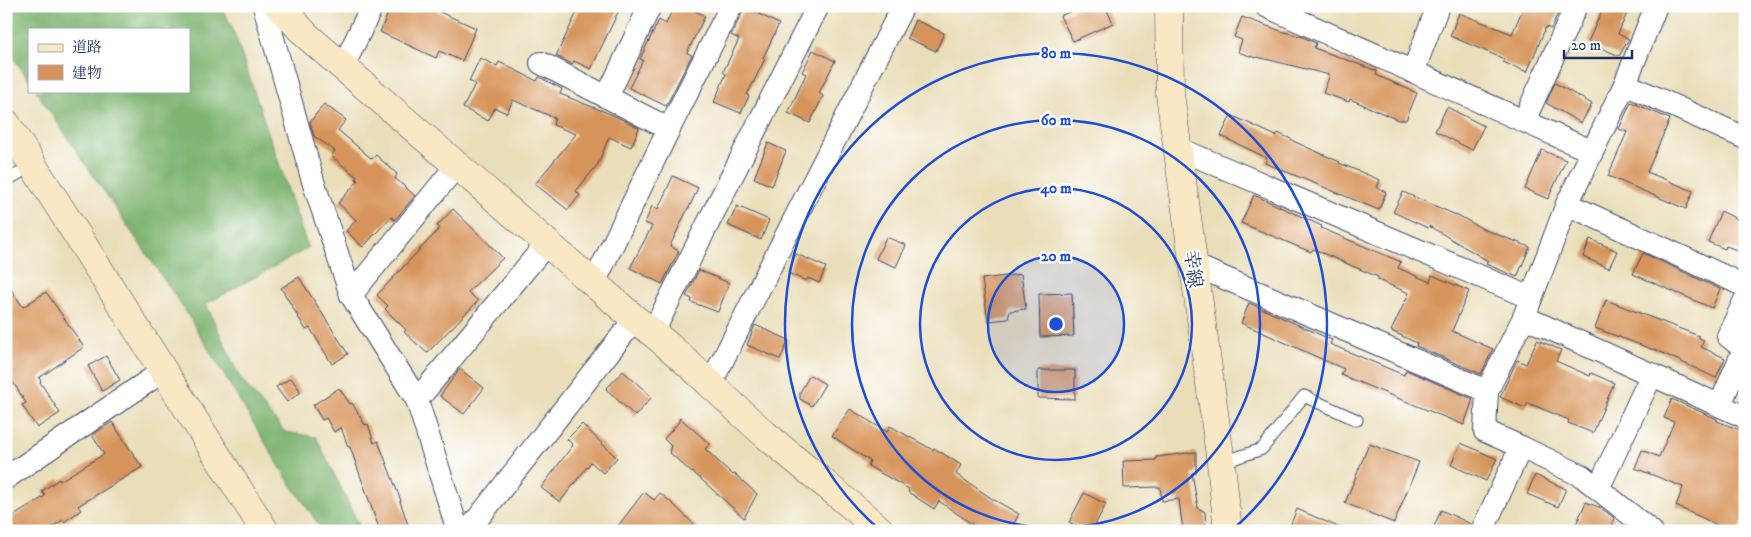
<svg xmlns="http://www.w3.org/2000/svg" width="1751" height="537" font-family="'IM FELL DW Pica','Noto Serif JP',serif">
<rect width="100%" height="100%" fill="#fff"/>
<filter id="ink" filterUnits="userSpaceOnUse"><feTurbulence type="fractalNoise" baseFrequency=".02" numOctaves="2"/><feDisplacementMap in="SourceGraphic" scale="10" xChannelSelector="R" yChannelSelector="G"/><feConvolveMatrix kernelMatrix="1 2 1 2 8 2 1 2 1" color-interpolation-filters="sRGB"/></filter>
<filter id="wash" filterUnits="userSpaceOnUse"><feTurbulence type="fractalNoise" baseFrequency=".0096" numOctaves="4" result="noise"/><feDisplacementMap in="SourceGraphic" scale="20" xChannelSelector="R" yChannelSelector="G"/><feGaussianBlur stdDeviation="1.12" result="paint"/><feColorMatrix in="noise" values="0 0 0 0 0 0 0 0 0 0 0 0 0 0 0 0 0 1.4 0 .05"/><feComposite in="paint" operator="in"/></filter>
<g filter="url(#wash)">
<rect width="100%" height="100%" fill="#eadeba"/>
<path fill="#7eb470" stroke="#4c7267" d="M6,6h214l11,18 77,224 -102,56 34,74 45,54 31,5 46,94h-39l-37,-54 -100,-165 -150,-221h153v-62h-160v51l-23,-33z"/>
<g id="blocks">
<g fill="#d7945a">
<path d="M391,6h35l50,22 -14,33 -23,-10 -3,7 -56,-26z"/>
<path d="M580,6h41l-30,63 -17,-8 -2,3 -16,-8z"/>
<path d="M674,6h12l19,10 -18,37 5,2 -26,51 -37,-18 14,-28 -3,-1 19,-39 7,4z"/>
<path d="M1083,6h22l8,17 -40,18 -13,-25z"/>
<path d="M1524,6h37l-10,23 -5,-2 -19,45 -24,-10 1,-3 -54,-23 9,-23 53,21z"/>
<path d="M1604,6h26l-12,28 11,5 -10,17 -31,-14z"/>
<path d="M745,7l34,17 -16,34 2,1 -18,36 2,1 -8,17 -27,-11 12,-28 -3,-2 16,-33 -8,-4z"/>
<path d="M1242,17l39,14 22,6 13,6 -2,5 63,23 -1,4 41,18 -11,27h-8l-48,-21 -1,3 -26,-9 7,-18 -73,-18 -1,1 -18,-6 4,-12 -8,-3z"/>
<path d="M915,20l29,13 -8,18 -29,-13z"/>
<path d="M813,50l22,11 -16,32 4,3 -13,27 -22,-10 18,-39 -4,-2z"/>
<path d="M480,58l17,8 2,-4 38,19 2,-4 23,12 -2,5 53,21 26,13 -8,19 -22,-10 -11,27 -22,27 4,4 -12,15 -33,-26 41,-50 -23,-9 2,-7 -42,-18 -6,13 -12,-5 -7,13 -25,-13 12,-24 -6,-3z"/>
<path d="M1555,83l37,21 -11,19 -35,-20z"/>
<path d="M1631,102l39,17 -23,53 46,19 -7,18 -78,-33 19,-44 -8,-3z"/>
<path d="M324,104l22,16 -8,10 34,29 4,-4 21,19 -2,4 20,18 -20,24 -4,-3 -28,30 -17,-16 10,-11 -18,-17 20,-22 -2,-2 1,-2 -26,-21 4,-5 -21,-15 -4,-14z"/>
<path d="M1447,107l37,19 -12,24 -37,-19z"/>
<path d="M1231,115l45,21 2,-3 15,7v1l47,21 -1,1 41,17 -3,8 9,4 -7,18 -114,-47 2,-5 -46,-22z"/>
<path d="M768,143l18,8 -14,35 -18,-8z"/>
<path d="M1542,150l24,10 -18,39 -23,-10z"/>
<path d="M673,176l25,12 -9,20h-1l-18,38 9,5 -17,33 -32,-16 22,-42 -7,-3 7,-17 6,3z"/>
<path d="M1403,192l53,23v-1l27,15 47,18 -13,30 -31,-13 2,-3 -59,-35 -1,2 -35,-16z"/>
<path d="M1254,195l68,31 -1,2 80,34 -3,6 32,14 2,-7 37,16 -17,40 41,18 -12,25 -65,-28 1,-3 -26,-12 18,-38 -31,-13v-3l-65,-28 -2,3 -70,-29z"/>
<path d="M737,206l32,14 -8,20 -33,-15z"/>
<path d="M453,209l50,49 -35,34 10,9 -51,52 -23,-21 2,-2 -21,-21 3,-3 -11,-11 63,-67 -3,-2z"/>
<path d="M1721,211l24,12v30l-19,-7 -1,3 -17,-7z"/>
<path d="M886,237l20,8 -10,22 -20,-8z"/>
<path d="M1590,239l27,12 -8,17 -26,-11z"/>
<path d="M1643,253l77,36 -8,19 -79,-34z"/>
<path d="M796,254l30,13 -7,16 -11,-5 -2,3 -18,-8z"/>
<path d="M699,270l30,13 -11,29 -27,-10 1,-3 -6,-3z"/>
<path d="M1021,274l5,35 -16,2 -2,8 -20,2 -6,-42z"/>
<path d="M299,277l49,77 -16,10 -22,-36 -4,2 -25,-42z"/>
<path d="M6,282l17,25 23,-15 38,55 -45,31 2,3 -1,1 20,31 -23,15 -15,-23 4,-2 -20,-32z"/>
<path d="M1072,293l2,43 -34,1 -1,-43z"/>
<path d="M1606,300l93,36v2l5,2 -3,7 24,11 -9,20 -62,-29v1l-59,-22z"/>
<path d="M1249,303l83,37 -2,4 74,31 2,-5 67,29 -9,26 -123,-50 3,-6 -103,-46z"/>
<path d="M755,325l34,15 -9,19 -33,-14z"/>
<path d="M1537,340l24,10 -5,11 34,15 1,-3 23,10 -21,50 -25,-10 1,-3 -41,-17 -3,5 -25,-11 17,-37 9,4z"/>
<path d="M106,356l14,24 -18,11 -14,-25z"/>
<path d="M460,369l24,19 -20,26 -24,-18z"/>
<path d="M1038,370h37v29l-37,-1z"/>
<path d="M623,371l29,26 -17,19 -29,-27z"/>
<path d="M810,375l15,9 -13,22 -12,-7v-7z"/>
<path d="M291,378l10,14 -14,10 -11,-15z"/>
<path d="M339,388l11,16 2,-1 13,22 3,-1 6,19 4,-2 23,60h-1l10,30h-30l-30,-84h-2l-7,-20 -7,5 -8,-14 -4,2 -9,-15z"/>
<path d="M1672,399l45,20v2l28,11v85l-6,14h-8l-55,-25 7,-19 -48,-19 7,-18 17,7 15,-35 -10,-4z"/>
<path d="M850,409l37,23 3,-6 43,24 1,-2 27,17 -5,9 35,24 28,16 -9,17h-28l-43,-30 -5,8 -26,-17 1,-3 -41,-23 2,-5 -38,-25z"/>
<path d="M680,418l30,26 -5,5 28,26 2,-1 22,20 -13,24 -51,-46 -1,1 -23,-21 2,-6 -7,-7 14,-16z"/>
<path d="M112,422l30,45 -64,39 3,4 -17,12 -1,-2 -17,11h-40v-10l39,-25 -3,-5 17,-12 1,2 44,-27 -12,-19z"/>
<path d="M582,424l35,34 -14,15 -12,-11 -31,40 -19,-14 32,-43 -6,-6z"/>
<path d="M1461,443l36,16 -11,22 -35,-16z"/>
<path d="M1369,444l50,18 -25,61 -49,-20z"/>
<path d="M1196,452v21h-4l6,35 7,4 1,19h-23l-4,-32 -17,2 -2,-14 -36,1 -1,-27 33,-1v-3z"/>
<path d="M1535,475l31,14 -8,18 -31,-13z"/>
<path d="M644,492l10,8 6,-7 12,10 29,28h-87z"/>
<path d="M1084,493l22,11 -14,27h-5l-18,-9z"/>
<path d="M1586,502l15,6 13,10 -5,13h-36z"/>
<path d="M1297,509l50,22h-59z"/>
<path d="M1441,510l30,14 -2,7h-37z"/>
</g>
</g>
</g>
<g filter="url(#ink)">
<use href="#blocks" fill-opacity="0" stroke="#3a496c" stroke-width="1"/>
<g fill="none" stroke-linecap="round" stroke-linejoin="round">
<g stroke="#3a496c" stroke-width="13">
<g id="lane">
<path d="M6,181l27,-16"/>
<path d="M1221,463l41,-14 42,-53 53,24"/>
</g>
</g>
<g stroke="#3a496c" stroke-width="24">
<g id="street">
<path d="M264,6l49,175 38,114 66,105 41,131"/>
<path d="M1266,6l325,145"/>
<path d="M541,63l128,66"/>
<path d="M343,67l29,-61"/>
<path d="M1413,72l25,-66"/>
<path d="M1625,84l120,54"/>
<path d="M607,97l43,-91"/>
<path d="M1524,121l52,-115"/>
<path d="M1177,148l354,150"/>
<path d="M1567,204l178,82"/>
<path d="M1194,265l293,126"/>
<path d="M594,283l75,-154 62,-123"/>
<path d="M351,295l106,-130"/>
<path d="M1524,317l221,100"/>
<path d="M653,332l165,-326"/>
<path d="M711,383l192,-377"/>
<path d="M417,400l130,-157"/>
<path d="M1720,405l24,-56 -16,-13 17,-36"/>
<path d="M1521,447l61,29 69,55"/>
<path d="M6,478l157,-107"/>
<path d="M1598,489l54,-115"/>
<path d="M468,531l167,-212"/>
<path d="M1482,531l39,-84 -36,-16 2,-40 37,-74 43,-113 58,-120 31,-78"/>
</g>
</g>
<g stroke="#3a496c" stroke-width="29">
<g id="secondary">
<path d="M279,6l28,30 328,283c47,35 87,78 131,116 38,33 78,63 115,96"/>
<path d="M1169,6l1,88 51,369 7,68"/>
<path d="M6,123l259,408"/>
</g>
</g>
<use href="#lane" stroke="#fff" stroke-width="11"/>
<use href="#street" stroke="#fff" stroke-width="22"/>
<use href="#secondary" stroke="#fae7c3" stroke-width="28"/>
</g>
</g>
<circle cx="1056" cy="324" r="68" fill="#1d4ed8" fill-opacity=".12"/>
<g fill="none" stroke="#1d4ed8" stroke-width="2.5">
<circle cx="1056" cy="324" r="68"/>
<circle cx="1056" cy="324" r="136"/>
<circle cx="1056" cy="324" r="204"/>
<path d="M880 530A271 271 0 1 1 1232 530"/>
</g>
<g text-anchor="middle" stroke-width="4.5" stroke-linejoin="round" paint-order="stroke">
<g font-size="19" fill="#1b2f5e" stroke="#fff">
<text transform="translate(1194 269) rotate(82)" y="7">幸線</text>
</g>
</g>
<circle cx="1056" cy="324" r="8" fill="#1d4ed8" stroke="#fff" stroke-width="2.5"/>
<g font-size="15" text-anchor="middle" font-weight="bold" fill="#1d4ed8" stroke="#fff" stroke-width="4.5" stroke-linejoin="round" paint-order="stroke">
<text x="1056" y="58">80 m</text>
<text x="1056" y="125">60 m</text>
<text x="1056" y="193">40 m</text>
<text x="1056" y="261">20 m</text>
</g>
<rect width="1751" height="537" fill="none" stroke="#fff" stroke-width="25"/>
<rect x="28" y="28" width="162" height="65" fill="#ffffff" stroke="#a4acbf"/>
<rect x="38" y="44" width="25" height="8" fill="#fae7c3" stroke="#a4acbf"/>
<text x="72" y="52" font-size="15" fill="#1b2f5e">道路</text>
<rect x="38" y="65" width="25" height="15" fill="#d7945a" stroke="#a4acbf"/>
<text x="72" y="78" font-size="15" fill="#1b2f5e">建物</text>
<path d="M1564 50v8h68v-8" fill="none" stroke="#1b2f5e" stroke-width="2.5"/>
<text x="1571" y="50" font-size="15" fill="#1b2f5e" stroke="#ffffff" stroke-width="4" paint-order="stroke">20 m</text>
</svg>
